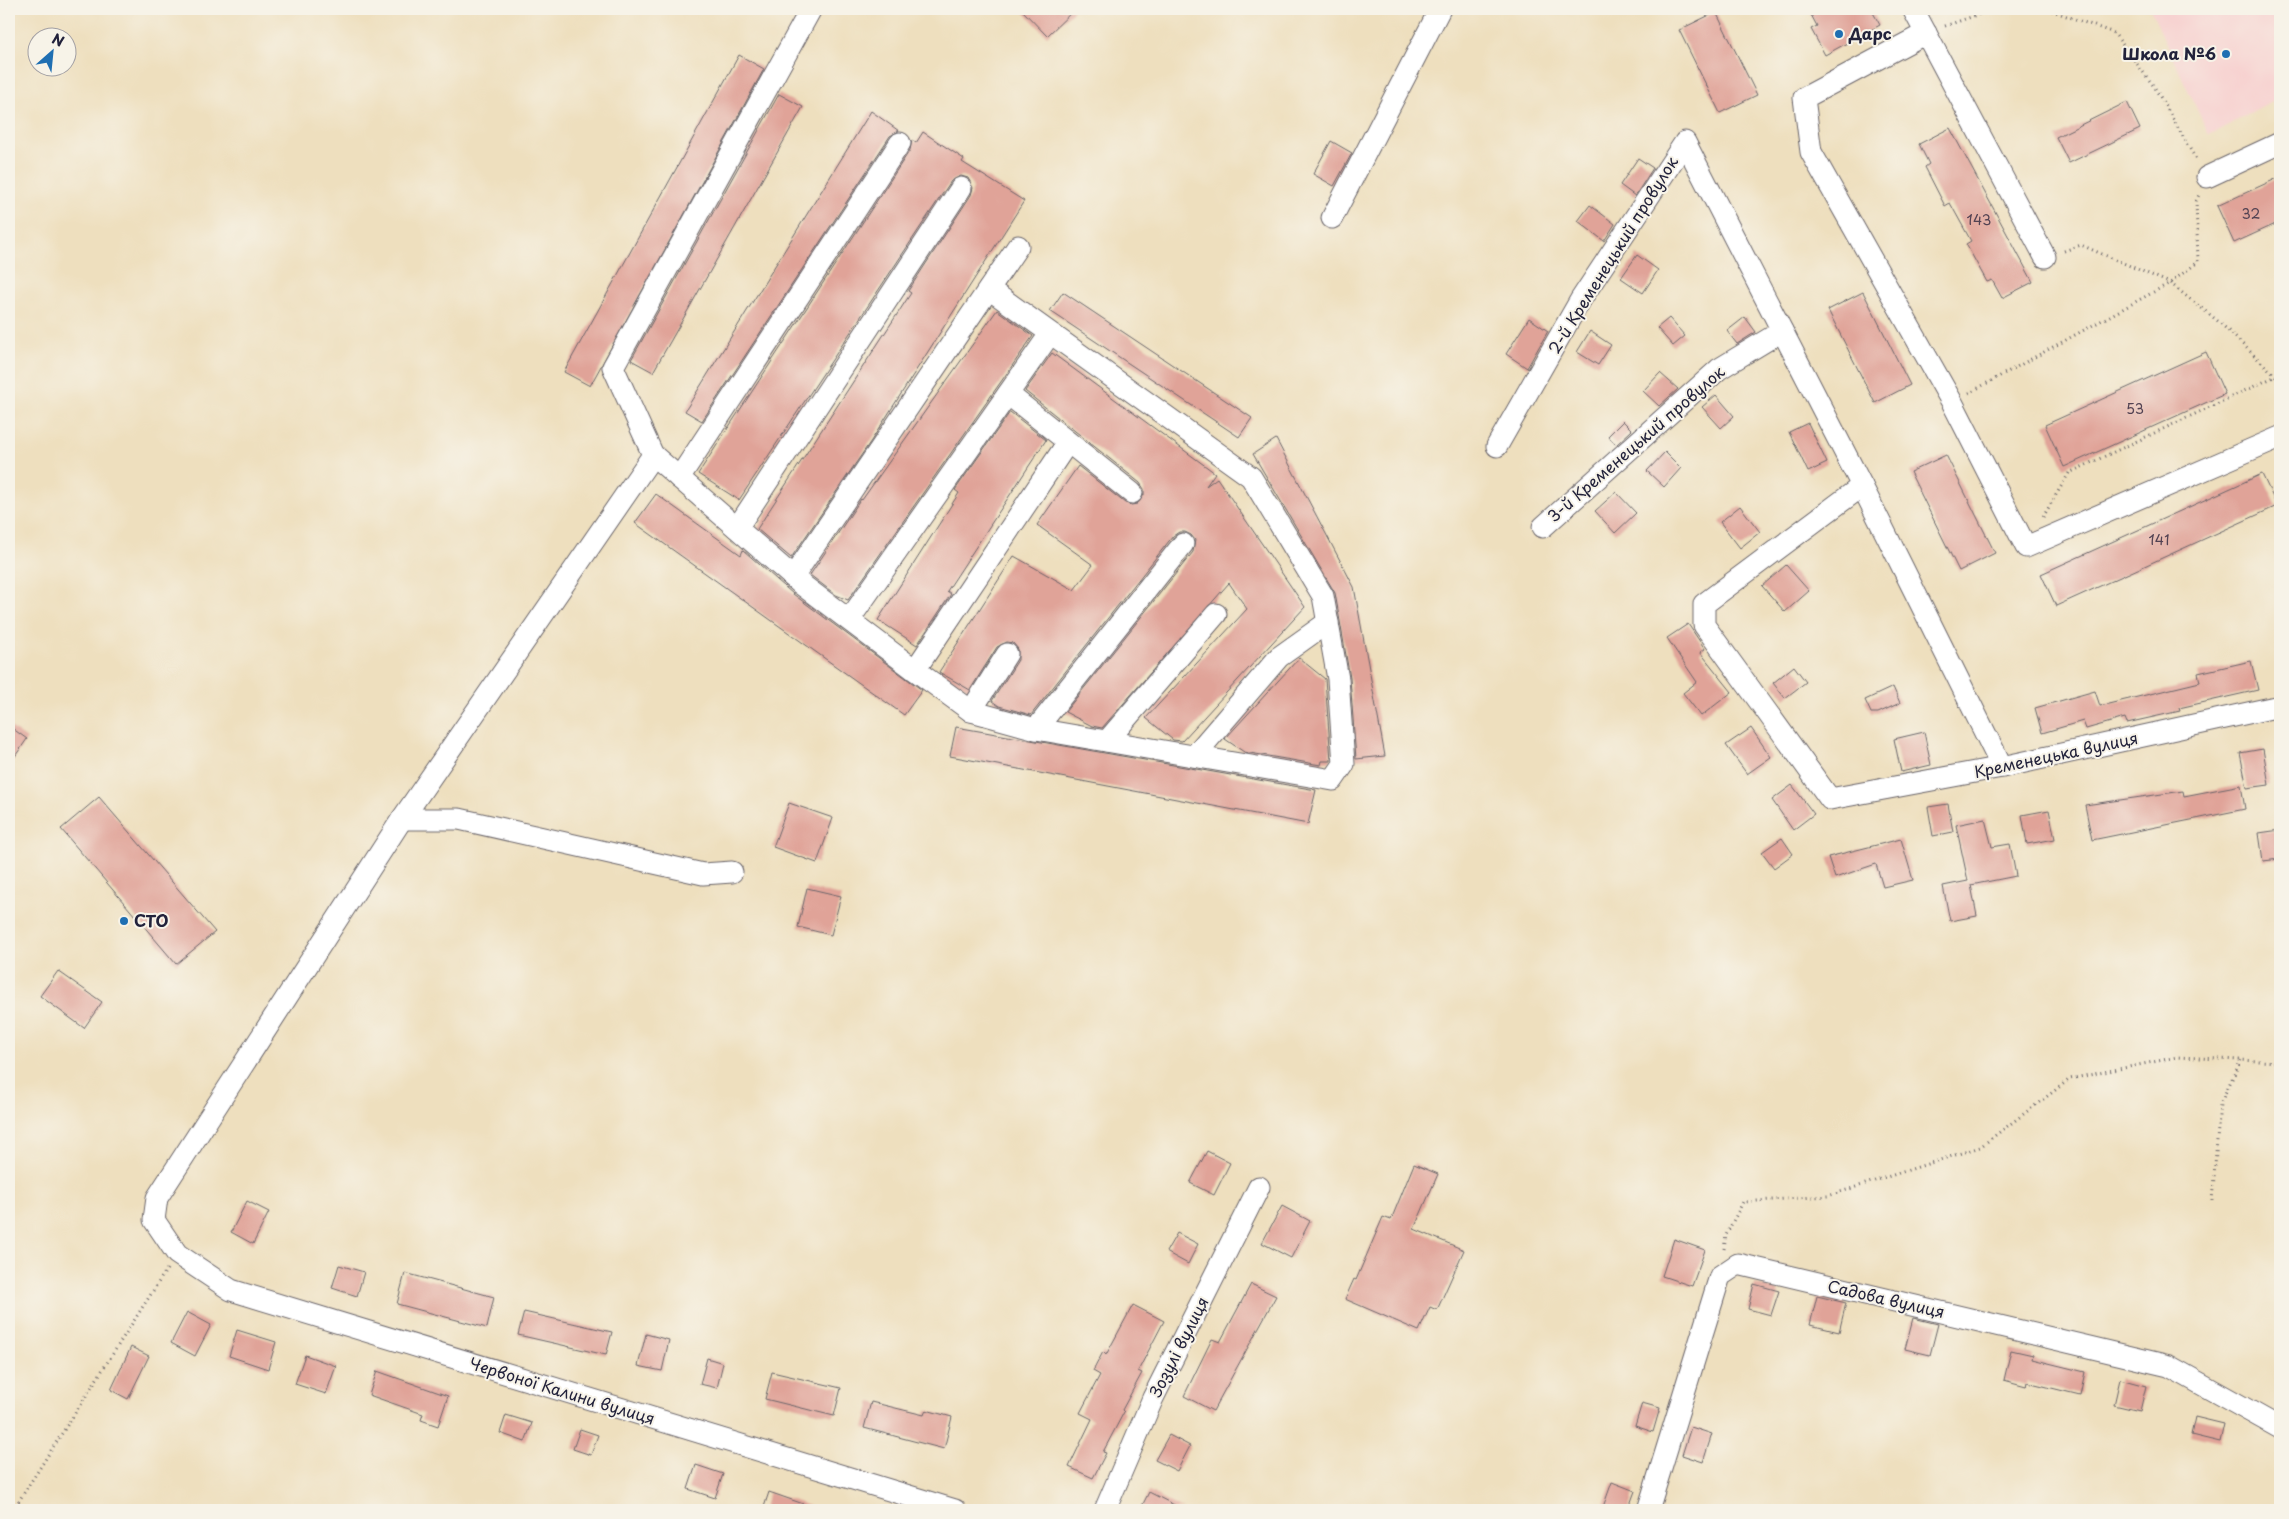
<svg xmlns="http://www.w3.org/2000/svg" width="2289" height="1519" font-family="'Playpen Sans',sans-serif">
<rect width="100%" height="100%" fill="#f7f3e8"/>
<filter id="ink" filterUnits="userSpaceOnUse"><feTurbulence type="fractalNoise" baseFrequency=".02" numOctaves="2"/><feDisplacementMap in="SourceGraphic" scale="10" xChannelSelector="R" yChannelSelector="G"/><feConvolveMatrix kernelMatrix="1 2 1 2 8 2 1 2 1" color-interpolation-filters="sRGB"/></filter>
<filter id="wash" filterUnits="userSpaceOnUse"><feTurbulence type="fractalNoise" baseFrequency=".0096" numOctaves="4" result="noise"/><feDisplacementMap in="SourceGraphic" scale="20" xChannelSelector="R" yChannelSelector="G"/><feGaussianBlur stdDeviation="1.12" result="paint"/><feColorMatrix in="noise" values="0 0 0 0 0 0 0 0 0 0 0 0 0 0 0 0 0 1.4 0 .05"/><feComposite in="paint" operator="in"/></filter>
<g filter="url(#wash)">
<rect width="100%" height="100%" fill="#eedfbe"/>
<path fill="#f7d0cf" d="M2150,9h130v89l-71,37z"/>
<g id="blocks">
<g fill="#e0a398">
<path d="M1021,9h54l-28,27z"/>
<path d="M1808,9h63l9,16 -55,30 -14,-26 6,-3z"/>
<path d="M1716,12l41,83 -37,18 -41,-83z"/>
<path d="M739,55l25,14 -174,317 -26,-14z"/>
<path d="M779,94l24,13 -150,265 -22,-12z"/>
<path d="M2127,102l13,27 -71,34 -13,-26z"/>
<path d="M871,111l28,20 -9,5 -188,285 -17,-10z"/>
<path d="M1950,128l83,154 -31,16 -10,-18 -5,2 -21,-38 5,-3 -21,-38 -5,3 -20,-39 4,-3 -10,-20z"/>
<path d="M923,132l41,27 -2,3 62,39 -153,240 -80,117 -34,-29 154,-236 -3,-2 63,-96 2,-7 -5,-10 -7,-2 -10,5 -212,319 -41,-26 212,-324 2,-10 4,3z"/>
<path d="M1331,141l21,12 -18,33 -21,-12z"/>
<path d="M1638,158l15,10 -18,28 -15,-11z"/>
<path d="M2280,177v45l-46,21 -17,-37z"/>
<path d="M1590,205l25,19 -11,17 -26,-20z"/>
<path d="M1637,255l21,15 -15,23 -22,-15z"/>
<path d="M1063,292l189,126 -13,19 -189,-126z"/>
<path d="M1863,292l47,93 -35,18 -47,-93z"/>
<path d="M997,310l36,26 -185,264 -12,-5 -26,-20 51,-76 1,1z"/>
<path d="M1745,317l11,15 -19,12 -10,-13z"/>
<path d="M1529,318l19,13 -21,37 -21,-14z"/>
<path d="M1669,318l16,18 -12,10 -16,-18z"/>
<path d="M1590,331l21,14 -13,20 -21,-13z"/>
<path d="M2206,352l19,42 -161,73 -19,-42z"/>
<path d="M1052,353l163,120 -9,13 11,-8 88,129 -123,134 -9,-1 -27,-22 101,-109 -18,-26 -127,145 -10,-2 -27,-14 128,-160 2,-12 -4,-5 -6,-3h-6l-6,4 -142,179 -32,-9 -7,-5 26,-41v-11l-5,-6 -6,-1 -10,5 -27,43 -31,-18 75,-116 60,34 19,-25 -56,-40 41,-59 47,37 6,2 6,-1 7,-9v-6l-4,-6 -115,-92z"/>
<path d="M1660,373l18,16 -19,17 -16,-15z"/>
<path d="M1716,395l18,21 -13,12 -19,-21z"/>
<path d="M1010,412l36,28 -99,151 4,3 -34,51 -39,-25 81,-127 -4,-3z"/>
<path d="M1623,421l9,9 -16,15 -8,-9z"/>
<path d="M1808,423l19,40 -19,9 -19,-40z"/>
<path d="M1276,439l78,148 31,169 -29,3 -6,-81 -15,-85 -82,-139z"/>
<path d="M1665,452l16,16 -17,19 -17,-16z"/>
<path d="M1946,455l49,98 -36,18 -49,-99z"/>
<path d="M2262,474l15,32 -221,100 -15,-32z"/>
<path d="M1616,492l20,21 -21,20 -20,-22z"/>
<path d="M656,494l85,61 2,-5 50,44 129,96 -18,25 -269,-192z"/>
<path d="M1740,506l20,26 -20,16 -20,-26z"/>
<path d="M1786,565l23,26 -24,21 -23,-26z"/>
<path d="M1688,624l17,25 -5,3 32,40 -31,24 -18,-23 14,-11 -30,-44z"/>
<path d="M1299,658l26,21 6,82h-9l-1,4 -77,-13 -19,-13z"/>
<path d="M2251,661l7,29 -79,18 1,3 -53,12 -2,-5 -39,11 -3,-8 -41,12 -7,-25 60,-17 5,15 100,-24 -2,-9z"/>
<path d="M1794,666l12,16 -21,16 -12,-15z"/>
<path d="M1893,687l7,16 -22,10h-7l-6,-13z"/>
<path d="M9,726l18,13 -18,26z"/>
<path d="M956,727l360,63 -8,34 -358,-68z"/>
<path d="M1751,728l20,29 -24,17 -21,-29z"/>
<path d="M1924,732l7,33 -30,7 -7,-33z"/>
<path d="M2263,749l6,36 -22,3 -7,-35z"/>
<path d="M1792,785l22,29 -21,16 -21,-30z"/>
<path d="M2241,785l4,24 -153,31 -7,-35 98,-14 1,5z"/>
<path d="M99,797l116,135 -39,32 -115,-135z"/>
<path d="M789,803l44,15 -16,45 -44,-16z"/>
<path d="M1948,804l5,28 -20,4 -5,-29z"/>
<path d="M2049,810l6,29 -28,5 -5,-29z"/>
<path d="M1985,819l7,28 18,-3 6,32 -45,9 6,31 -27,5 -7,-35 25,-5 -12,-56z"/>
<path d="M2280,830v29l-17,2 -4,-28z"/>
<path d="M1782,838l11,16 -19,14 -12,-16z"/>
<path d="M1901,839l12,41 -30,7 -7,-23 -41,14 -7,-21z"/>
<path d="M807,888l34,8 -10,39 -33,-8z"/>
<path d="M58,971l44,31 -18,26 -44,-32z"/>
<path d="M1207,1151l23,12 -16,32 -24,-12z"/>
<path d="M1414,1164l24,10 -24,55 50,21 -27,60 -7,-3 -11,24 -74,-32 9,-20 2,1 27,-63 8,3z"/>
<path d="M247,1201l22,11 -16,32 -22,-12z"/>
<path d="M1282,1206l28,15 -19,37 -29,-15z"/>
<path d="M1177,1233l21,11 -10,20 -22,-12z"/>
<path d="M1674,1239l31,11 -13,36 -30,-10z"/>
<path d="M339,1265l25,7 -7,24 -25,-8z"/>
<path d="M405,1273l89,24 -7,31 -90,-24z"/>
<path d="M1251,1284l25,12 -63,115 -29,-15 28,-57 8,3z"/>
<path d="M1754,1284l25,7 -8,24 -23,-6z"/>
<path d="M1817,1296l29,7 -7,29 -29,-7z"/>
<path d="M1133,1305l31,16 -26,50 4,2 -20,37 2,2 -21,40 3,1 -13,25 -24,-11 23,-48 -12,-6 20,-38 -7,-4 10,-19 3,3z"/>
<path d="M187,1312l24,13 -16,31 -24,-13z"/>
<path d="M524,1312l88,20 -6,23 -88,-20z"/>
<path d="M1913,1318l25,6 -8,31 -25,-6z"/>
<path d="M237,1330l39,12 -8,27 -39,-13z"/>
<path d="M646,1334l23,6 -7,31 -24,-5z"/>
<path d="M131,1347l18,9 -21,43 -17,-9z"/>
<path d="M2011,1350l22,5 -1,4 53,13 -5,23 -53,-13 -1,4 -22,-6z"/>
<path d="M305,1355l31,11 -10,28 -31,-10z"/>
<path d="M707,1358l16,5 -6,25 -17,-4z"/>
<path d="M377,1371l71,25 -10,30 -17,-6 2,-6 -54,-19z"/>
<path d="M772,1372l69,16 -7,28 -69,-17z"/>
<path d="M2120,1379l26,7 -6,25 -26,-6z"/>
<path d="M871,1402l53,13 2,-5 26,7 -8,32 -80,-21z"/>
<path d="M1642,1403l18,5 -7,24 -18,-6z"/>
<path d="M506,1415l26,8 -7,19 -25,-9z"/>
<path d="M2195,1417l29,7 -4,18 -29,-7z"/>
<path d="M1691,1427l21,7 -9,28 -21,-7z"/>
<path d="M580,1429l18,6 -7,20 -18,-6z"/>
<path d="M1169,1435l21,11 -13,25 -22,-11z"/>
<path d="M696,1465l27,9 -8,24 -27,-9z"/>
<path d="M1612,1482l23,9 -7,19h-17l-8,-3z"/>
<path d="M769,1492l46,16 -1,2h-51z"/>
<path d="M1149,1492l35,18h-44z"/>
</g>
</g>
</g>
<g filter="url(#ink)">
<use href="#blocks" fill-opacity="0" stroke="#696469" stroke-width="1"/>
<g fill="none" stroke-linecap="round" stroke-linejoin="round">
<g stroke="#696469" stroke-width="23">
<g id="minor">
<path d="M811,9l-198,358 40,88 -251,364 -245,379 -3,22 23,34 54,36 724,220"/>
<path d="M1913,9l132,248"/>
<path d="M1926,33l-122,65 7,54 141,250 74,145 254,-110"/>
<path d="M2207,177l73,-34"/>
<path d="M1332,218l108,-209"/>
<path d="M1008,394l124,99"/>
<path d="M1497,446l84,-147 104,-157 177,344 140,281"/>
<path d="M653,455l148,129 114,86 56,41 65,18 297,51 11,-16 -6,-85 -15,-83 -72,-119 -262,-188"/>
<path d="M679,478l221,-335"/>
<path d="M1862,486l-158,118v21l126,174 172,-32 278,-61"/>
<path d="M1543,527l176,-158 63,-38"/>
<path d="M737,528l224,-340"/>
<path d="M793,577l225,-331"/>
<path d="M849,620l201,-286"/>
<path d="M915,670l153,-228"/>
<path d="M971,711l36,-57"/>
<path d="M1036,729l147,-185"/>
<path d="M1107,741l109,-127"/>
<path d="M1194,756l85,-99 49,-35"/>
<path d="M402,819h57l244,55 29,-2"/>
<path d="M1105,1510l48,-112 106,-211"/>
<path d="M1648,1510l72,-234 18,-12 431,102 111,62"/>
</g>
</g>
<g stroke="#696469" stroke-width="3" stroke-dasharray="1 4" stroke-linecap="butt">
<path d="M2047,9l67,24 41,55 42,73"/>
<path d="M1945,26l49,-17"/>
<path d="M2064,251l17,-6 89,38 49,39 57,54 4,-2"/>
<path d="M1969,393l201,-110 28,-21 -2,-61 3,-6"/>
<path d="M2043,517l26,-44 207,-97"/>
<path d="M2212,1201l8,-97 21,-44"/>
<path d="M1724,1249l2,-14 17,-33 85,-6 152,-49 90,-68 107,-22 103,5"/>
<path d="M13,1510l154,-241"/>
</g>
<use href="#minor" stroke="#fff" stroke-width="21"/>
</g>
</g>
<g fill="#1f6fb2" stroke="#f7f3e8" stroke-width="2">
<circle cx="1839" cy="34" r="5"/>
<circle cx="2226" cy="54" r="5"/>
<circle cx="124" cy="921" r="5"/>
</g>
<g text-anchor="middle" stroke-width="4" stroke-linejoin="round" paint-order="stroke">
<g font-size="14" fill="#524252">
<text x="2251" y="219">32</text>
<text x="1979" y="225">143</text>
<text x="2135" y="414">53</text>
<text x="2159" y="545">141</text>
</g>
<g font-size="16" font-weight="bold" fill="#22223b" stroke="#f7f3e8" text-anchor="start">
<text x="1849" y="40">Дарс</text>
<text x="2216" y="60" text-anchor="end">Школа №6</text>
<text x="134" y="927">СТО</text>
</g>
<g font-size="16" fill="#22223b" stroke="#f7f3e8">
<text transform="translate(1613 255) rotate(-58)" y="6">2-й Кременецький провулок</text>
<text transform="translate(1636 444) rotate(-41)" y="6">3-й Кременецький провулок</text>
<text transform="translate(2056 755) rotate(-12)" y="6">Кременецька вулиця</text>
<text transform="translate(1886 1299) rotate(13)" y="6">Садова вулиця</text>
<text transform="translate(1179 1347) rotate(-63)" y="6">Зозулі вулиця</text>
<text transform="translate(562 1391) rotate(17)" y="6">Червоної Калини вулиця</text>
</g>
</g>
<rect width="2289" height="1519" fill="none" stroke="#f7f3e8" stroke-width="30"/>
<g transform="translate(52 52) rotate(27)"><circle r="24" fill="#f7f3e8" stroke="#a29fa3"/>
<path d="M0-4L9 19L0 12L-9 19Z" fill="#1f6fb2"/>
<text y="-8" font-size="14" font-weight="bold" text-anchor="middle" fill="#22223b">N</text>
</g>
</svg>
